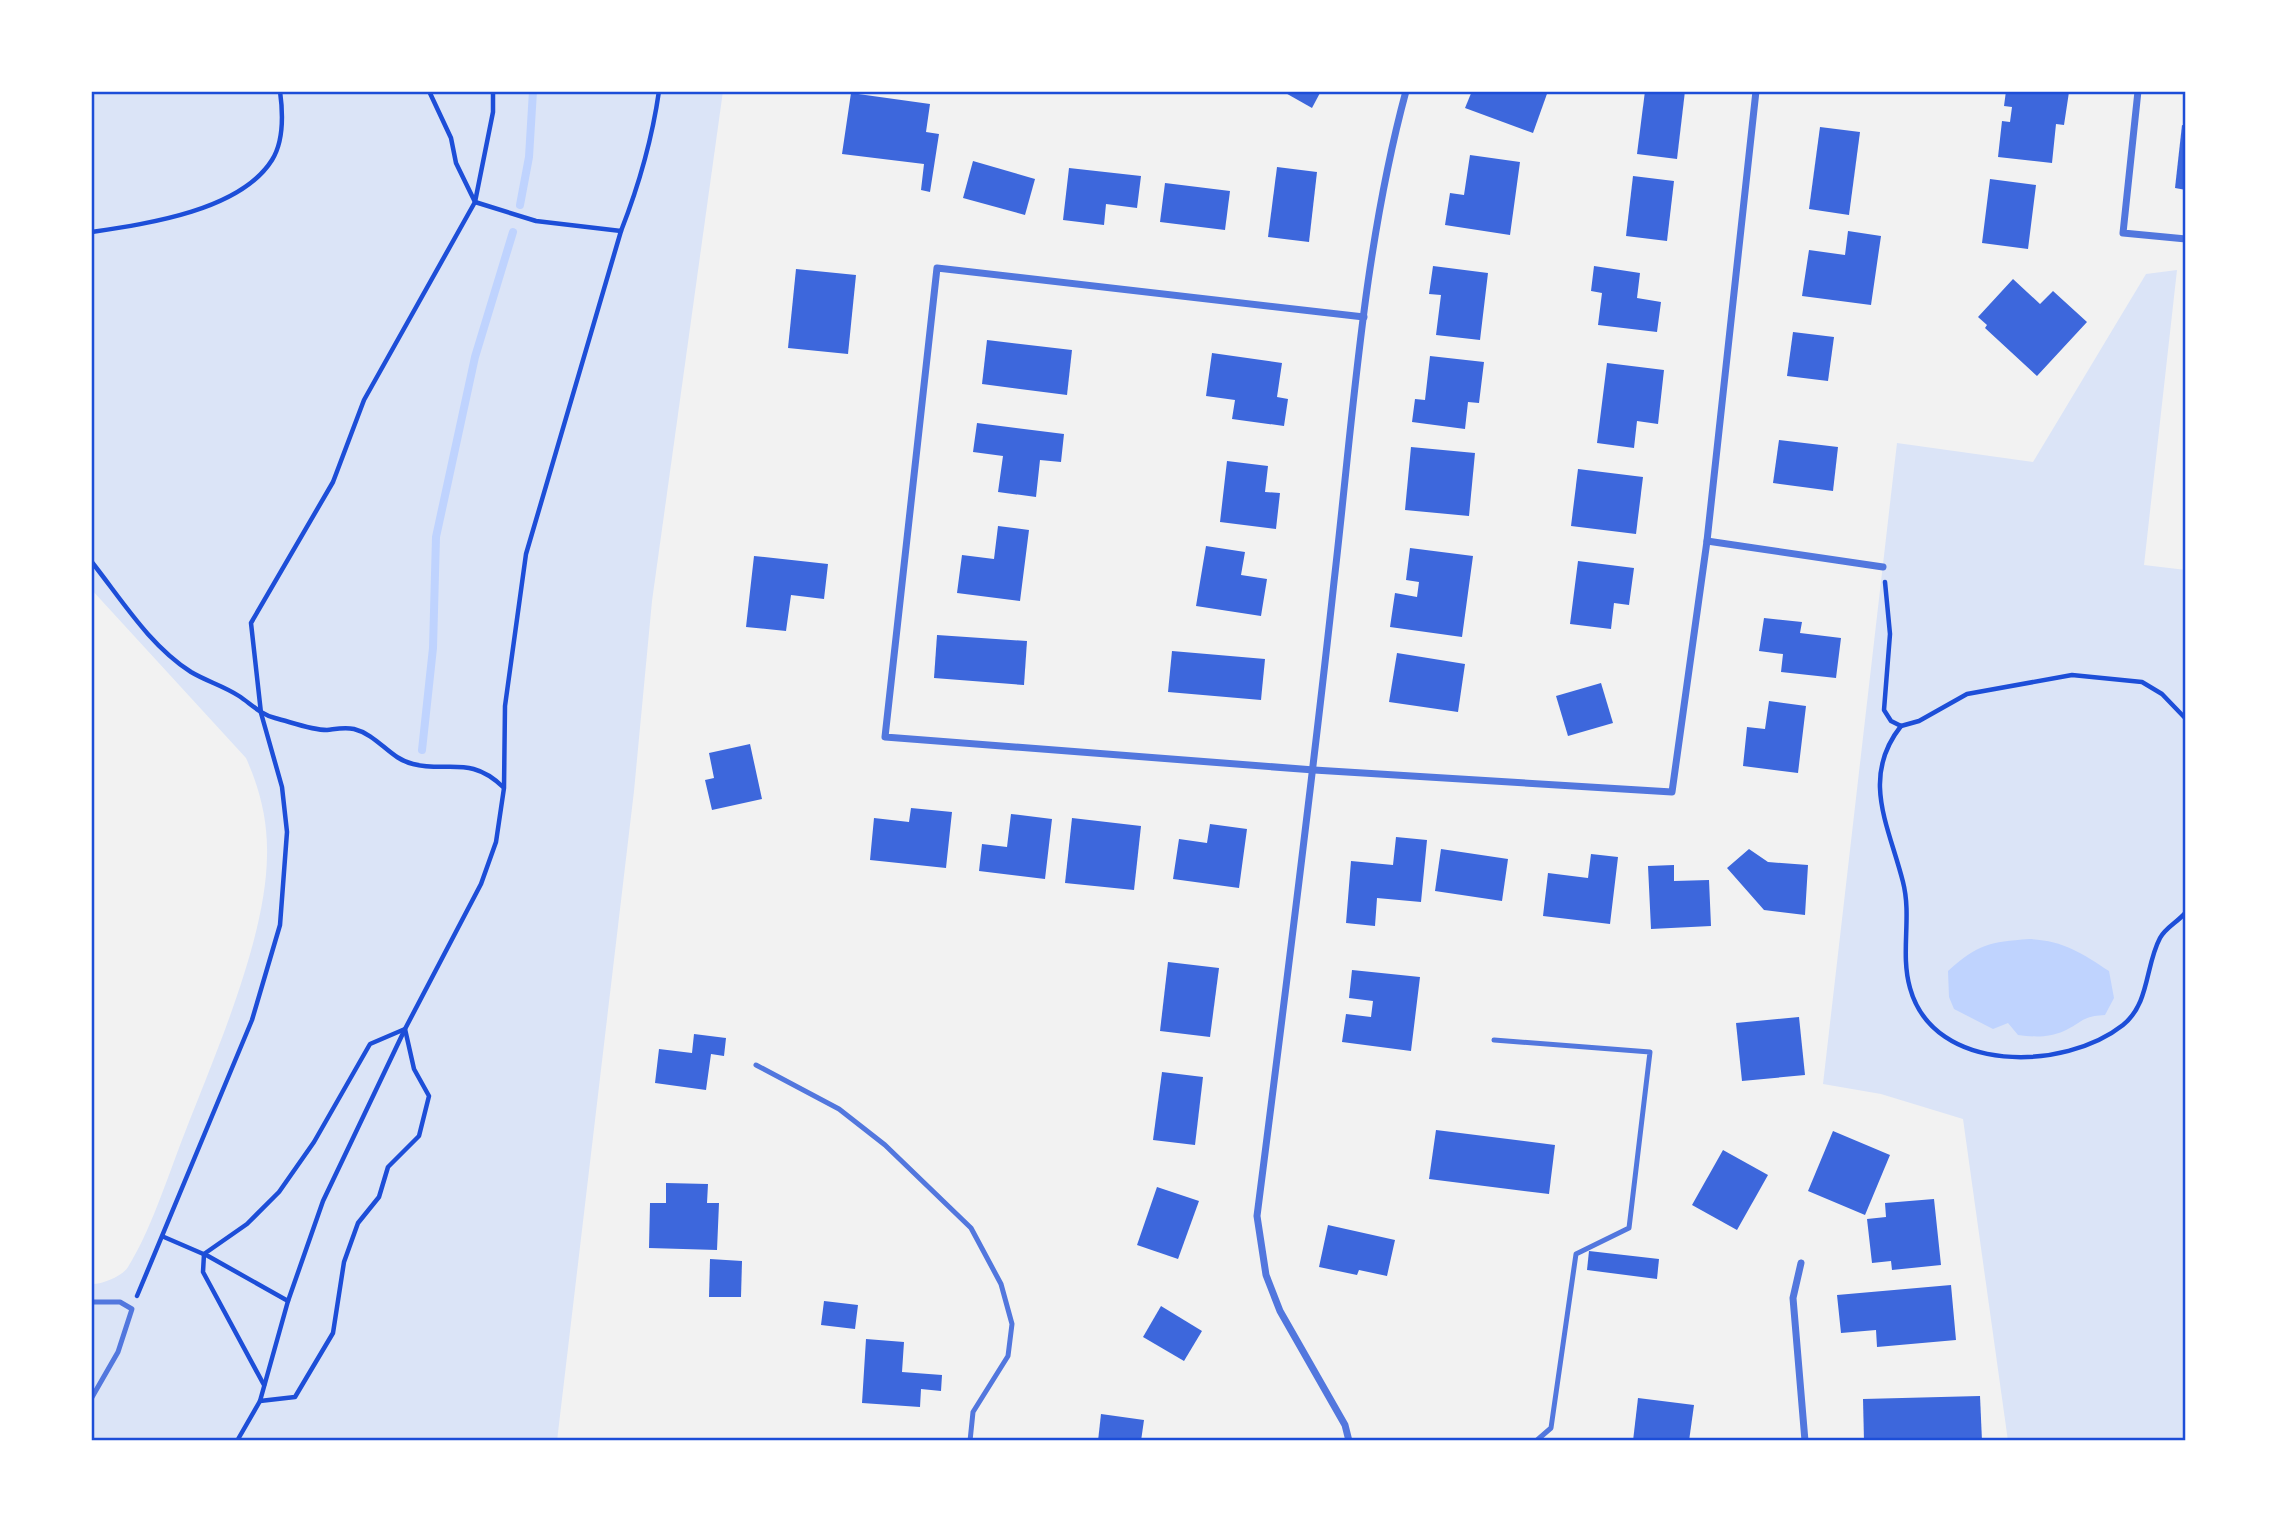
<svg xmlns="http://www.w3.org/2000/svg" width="2277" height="1532" font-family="Manrope,sans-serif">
<rect width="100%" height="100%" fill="#f2f2f2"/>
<g fill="#dbe4f7">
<path d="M91,91h632l-71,510 -18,190 -77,650h-466v-157c10,1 32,-8 37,-17 22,-35 39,-88 54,-127 31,-81 84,-199 85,-284 1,-35 -7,-67 -21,-98l-155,-169z"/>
<path d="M2177,270l-33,295 42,5v871h-178l-45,-322 -82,-25 -58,-10 74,-641 136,19 113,-188z"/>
</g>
<path fill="#bfd3fe" d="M2029,939c33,1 53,14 80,32l5,27 -9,17c-24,1 -23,8 -41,16 -16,7 -30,6 -46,4l-10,-12 -15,6 -39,-20 -5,-12 -1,-26c30,-27 42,-29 81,-32z"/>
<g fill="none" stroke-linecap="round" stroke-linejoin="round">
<g stroke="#bfd3fe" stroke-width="8">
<path d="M520,205l9,-48 4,-66"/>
<path d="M422,750l11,-102 3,-111 39,-180 38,-125"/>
</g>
</g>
<g fill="#3d67dc">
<path d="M1282,91h39l-9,17z"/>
<path d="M1472,91h76l-15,42 -68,-25z"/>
<path d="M1645,91h40l-8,68 -40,-5z"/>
<path d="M2006,91l63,1 -5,33 -8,-1 -4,39 -54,-6 4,-36 8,1 2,-15 -8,-1z"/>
<path d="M851,93l79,11 -4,28 13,2 -9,58 -9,-2 3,-26 -82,-10z"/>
<path d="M2182,125l4,1v64l-11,-2z"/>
<path d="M1820,127l40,5 -11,83 -40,-6z"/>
<path d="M1470,155l50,7 -10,73 -65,-10 5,-32 14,2z"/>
<path d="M973,161l62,18 -10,36 -62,-17z"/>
<path d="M1277,167l40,5 -8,70 -41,-5z"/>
<path d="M1069,168l72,8 -4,32 -31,-4 -2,21 -41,-5z"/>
<path d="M1633,176l41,5 -7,60 -41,-5z"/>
<path d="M1990,179l46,6 -8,64 -46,-6z"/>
<path d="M1165,183l65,8 -5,39 -65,-8z"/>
<path d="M1848,231l33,5 -10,69 -69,-9 7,-46 36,5z"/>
<path d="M1433,266l55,7 -8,67 -44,-5 5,-40 -12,-1z"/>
<path d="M1594,266l46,7 -3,25 24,4 -4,30 -59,-7 4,-32 -11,-2z"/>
<path d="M796,269l60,6 -8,79 -60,-6z"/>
<path d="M2013,279l27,25 13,-13 34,31 -50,54 -52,-48 2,-3 -9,-8z"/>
<path d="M1793,332l41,5 -6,44 -41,-5z"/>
<path d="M987,340l85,10 -5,45 -85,-11z"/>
<path d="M1212,353l70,10 -5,34 11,2 -4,27 -52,-7 3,-19 -29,-4z"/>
<path d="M1430,356l54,6 -5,41 -11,-1 -3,27 -53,-7 3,-23 10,1z"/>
<path d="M1607,363l57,7 -6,54 -21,-3 -3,27 -37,-5z"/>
<path d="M977,423l87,11 -3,28 -21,-2 -4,37 -38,-5 5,-36 -30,-4z"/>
<path d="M1779,440l59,7 -5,44 -60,-8z"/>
<path d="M1411,447l64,6 -6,63 -64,-6z"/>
<path d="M1227,461l41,5 -3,26 15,1 -4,36 -56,-7z"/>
<path d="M1578,469l65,8 -7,57 -65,-8z"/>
<path d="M998,526l31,4 -9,71 -63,-8 5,-38 32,4z"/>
<path d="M1206,546l39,6 -4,23 26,4 -6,37 -65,-10z"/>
<path d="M1410,548l63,8 -11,81 -72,-10 5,-34 22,4 2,-15 -13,-2z"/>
<path d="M754,556l74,8 -4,35 -33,-4 -5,36 -40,-4z"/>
<path d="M1578,561l56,7 -5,37 -15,-2 -3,26 -41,-5z"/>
<path d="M1764,618l38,4 -2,11 41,5 -5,40 -55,-6 2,-18 -24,-3z"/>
<path d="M937,635l90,6 -3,44 -90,-7z"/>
<path d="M1172,651l93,8 -4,41 -93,-8z"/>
<path d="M1397,653l68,11 -7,48 -69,-10z"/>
<path d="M1601,683l12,40 -45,13 -12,-40z"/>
<path d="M1769,701l37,5 -8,67 -55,-7 4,-39 18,2z"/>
<path d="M750,744l12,55 -50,11 -7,-30 9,-2 -5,-25z"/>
<path d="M911,808l41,4 -6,56 -76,-8 4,-42 35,4z"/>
<path d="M1011,814l41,5 -7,60 -66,-8 3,-27 25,3z"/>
<path d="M1072,818l69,8 -7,64 -69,-7z"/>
<path d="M1210,824l37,5 -8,59 -66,-9 6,-40 28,4z"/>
<path d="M1396,837l31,3 -6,62 -44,-4 -2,28 -29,-3 5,-62 42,4z"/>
<path d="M1441,849l67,10 -6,42 -67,-10z"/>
<path d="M1749,849l19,13 40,3 -3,50 -41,-5 -37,-42z"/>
<path d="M1591,854l27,3 -8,67 -67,-8 5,-43 40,5z"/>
<path d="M1674,865v16l35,-1 2,46 -60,3 -3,-63z"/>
<path d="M1168,962l51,6 -9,69 -50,-6z"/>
<path d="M1352,970l68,7 -9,74 -69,-9 4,-28 25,3 2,-16 -24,-3z"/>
<path d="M1799,1017l6,58 -63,6 -6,-58z"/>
<path d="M694,1034l32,4 -2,18 -13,-2 -5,36 -51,-7 4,-34 33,4z"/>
<path d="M1162,1072l41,5 -8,68 -42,-5z"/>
<path d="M1436,1130l119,15 -6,49 -120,-15z"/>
<path d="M1833,1131l57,24 -25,60 -57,-24z"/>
<path d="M1723,1150l45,25 -31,55 -45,-25z"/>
<path d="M666,1183l42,1 -1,19h12l-2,47 -68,-2 1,-45h16z"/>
<path d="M1157,1187l42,14 -21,58 -41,-14z"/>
<path d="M1934,1199l7,66 -49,5 -1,-9 -19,2 -5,-44 19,-2 -1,-14z"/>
<path d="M1328,1225l67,15 -8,36 -28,-6 -2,5 -38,-8z"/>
<path d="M1589,1251l70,8 -2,20 -70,-9z"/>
<path d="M710,1259l32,2 -1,36h-32z"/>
<path d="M1951,1285l5,55 -79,7 -1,-17 -35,3 -4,-38z"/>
<path d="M824,1301l34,4 -3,24 -34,-4z"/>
<path d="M1161,1306l41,25 -18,30 -41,-24z"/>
<path d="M866,1339l38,3 -2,30 40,3 -1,16 -20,-2 -1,18 -58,-4z"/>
<path d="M1980,1396l2,45h-118l-1,-42z"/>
<path d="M1638,1398l56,7 -5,36h-56z"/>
<path d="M1101,1414l43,6 -3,21h-43z"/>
</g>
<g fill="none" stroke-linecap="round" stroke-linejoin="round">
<g stroke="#1d4ed8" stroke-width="4.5">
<path d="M429,91l22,47 5,25 19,39 61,19 85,10c18,-46 31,-91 38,-140"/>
<path d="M91,232c55,-8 149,-21 181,-72 12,-19 11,-47 8,-69"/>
<path d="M91,561c31,39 58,84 100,111 15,9 33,14 48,24 12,8 21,18 36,22 16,4 36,12 52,12 9,-1 17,-3 27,-1 24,6 36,30 59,35 35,9 57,-9 90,23"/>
<path d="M1885,582l5,52 -6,76 7,11 10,5 18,-5 48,-27 105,-19 70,7 20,12 24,25"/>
<path d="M1901,726c-41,52 -12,100 2,156 9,35 -3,71 7,106 24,87 155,83 213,37 27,-22 22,-59 37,-87 6,-11 18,-16 26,-26"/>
<path d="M164,1237l44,19 80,45"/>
<path d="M137,1296l115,-276 28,-95 7,-93 -5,-45 -21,-74 -10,-90 82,-141 31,-82 111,-198 18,-90v-21"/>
<path d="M260,1401l35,-4 38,-64 11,-71 14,-39 21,-26 9,-30 31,-31 10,-40 -15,-27 -9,-40 -35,15 -56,98 -35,50 -32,32 -43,30 -1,18 61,113"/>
<path d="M237,1441l23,-40 28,-100 35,-100 82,-172 76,-145 15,-42 8,-54 1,-82 21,-152 95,-323"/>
</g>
<g stroke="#5277de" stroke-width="5">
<path d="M1494,1040l156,12 -21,176 -53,26 -25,174 -15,13"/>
<path d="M756,1065l83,44 46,36 86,83 30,56 11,40 -4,32 -35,56 -3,29"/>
<path d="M91,1302h29l12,7 -14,43 -27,47"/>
</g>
<g stroke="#5277de" stroke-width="7">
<path d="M2138,91l-15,142 63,6"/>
<path d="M1364,317l-427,-49 -52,469 429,33 358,22 35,-251 49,-450"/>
<path d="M1707,541l176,26"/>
<path d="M1801,1263l-8,35 12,143"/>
<path d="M1349,1441l-4,-16 -65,-114 -14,-36 -9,-59c27,-211 54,-422 77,-634 19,-164 29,-332 72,-491"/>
</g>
</g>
<rect width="2277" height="1532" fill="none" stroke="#ffffff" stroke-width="186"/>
<rect x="93" y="93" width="2091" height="1346" fill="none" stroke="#1d4ed8" stroke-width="2.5"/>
</svg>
